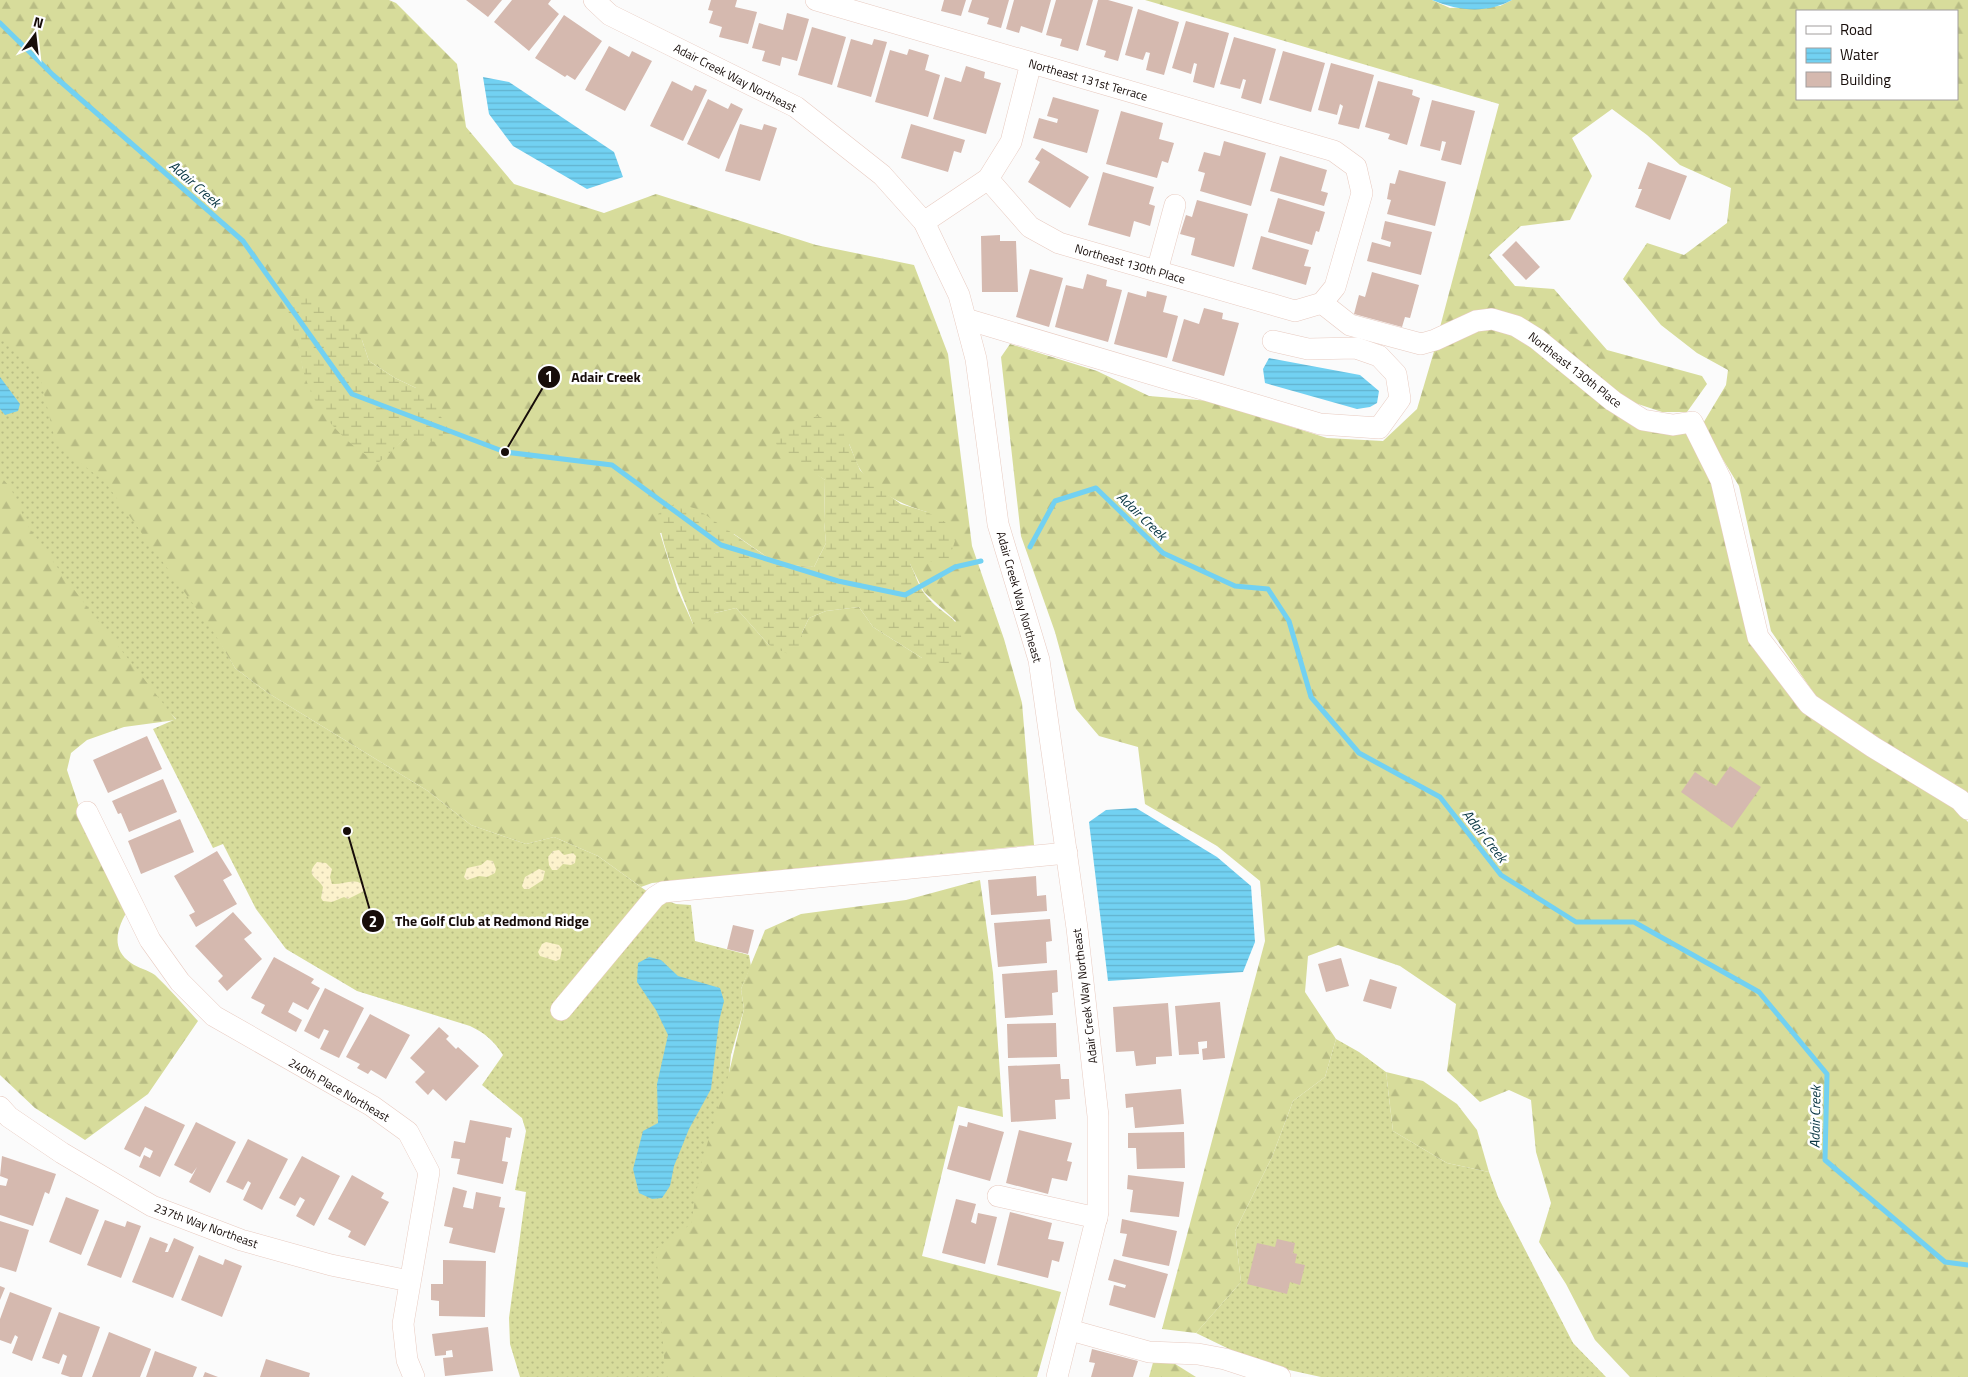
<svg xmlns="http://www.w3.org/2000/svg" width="1968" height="1377" font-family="'Titillium Web',sans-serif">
<defs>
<pattern id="grass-dots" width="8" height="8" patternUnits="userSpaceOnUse" patternTransform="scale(1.25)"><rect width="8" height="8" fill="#d7dc9b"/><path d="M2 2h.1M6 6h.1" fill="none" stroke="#b8bc84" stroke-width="1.8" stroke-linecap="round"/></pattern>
<pattern id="forest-firs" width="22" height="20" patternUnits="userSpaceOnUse" patternTransform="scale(1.25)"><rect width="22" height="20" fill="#d7dc9b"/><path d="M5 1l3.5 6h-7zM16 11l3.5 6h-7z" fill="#b8bc84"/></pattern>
<pattern id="wetland-marsh" width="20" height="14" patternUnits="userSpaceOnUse" patternTransform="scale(1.25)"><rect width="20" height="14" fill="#d7dc9b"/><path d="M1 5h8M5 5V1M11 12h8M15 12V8" fill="none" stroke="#b8bc84"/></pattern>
<pattern id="sand-dots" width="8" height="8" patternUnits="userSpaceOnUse" patternTransform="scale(1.25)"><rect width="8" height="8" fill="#fcf2cc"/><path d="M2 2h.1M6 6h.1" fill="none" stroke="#d7ceae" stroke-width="1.8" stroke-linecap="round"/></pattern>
<pattern id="water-rules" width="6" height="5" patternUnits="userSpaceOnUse" patternTransform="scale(1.25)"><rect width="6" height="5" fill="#72d1f2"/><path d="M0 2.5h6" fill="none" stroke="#62b2ce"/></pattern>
</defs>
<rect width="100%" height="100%" fill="#fbfbfb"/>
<g fill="url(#grass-dots)">
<path d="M0,281l27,22 208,365 33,25 160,98 43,34 55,19 28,-7 44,19 54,39 24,9 15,1 4,36 54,14 2,11 -10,23 3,20 -13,46 -32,322h-179l-10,-33 -1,-26 17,-126 -11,-2 11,-59 -4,-13 -40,-33 21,-30c-9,-14 -18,-22 -33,-29l-113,-35 -71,-42 -30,-40 -33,-65 -10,4 -60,-119 23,-10 -176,-173z"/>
<path d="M1336,1039l23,13 27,20 7,59 54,32 42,9 9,25 75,146 33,34h-285l-63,-14 -62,-30 45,-51 -6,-51 37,-74 21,-56 32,-24z"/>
</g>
<g fill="url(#forest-firs)" fill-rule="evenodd">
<path d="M0,0h389l7,3 61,61 9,63 48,57 90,29 52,-19 160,51 98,20 34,89 24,192 32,93 18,64 12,142 -382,38 -11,4 -43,-31 -44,-19 -28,7 -55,-19 -43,-34 -160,-98 -33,-25 -21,-35 -109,-151 -49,-38 -17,-71 -39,-38zM297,333l65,7 7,21 26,17 21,10 -12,52 -13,10 -88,-81zM849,444c4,8 6,17 11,25 14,23 43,36 67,43l-17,52 14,28 32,29 -34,37 -49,-31 -14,-20 -33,4 -17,7 -7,15v13l-33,-1 -33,-37 -21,5 -22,11 -15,-33 -18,-58 74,1 36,25 17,6 27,2 12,-24 -2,-21 1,-42 -15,-11z"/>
<path d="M1145,0h287l18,8 50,-2 12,-6h456v796l-148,-94 -49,-71 -32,-145 -37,-61 24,-40 2,-15 -31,-17 -36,-28 -38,-46 24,-36 37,12 43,-32 4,-35 -51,-23 -33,-30 -35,-26 -40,29 20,38 -22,44 -49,6 -32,29 26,31 39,3 53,61 95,26 5,8 -20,28h-25l-33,-11 -119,-86 -71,16 60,-227zM1797,11h160v88h-160z"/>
<path d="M1500,329l21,9 145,94 22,2 26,47 59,191 183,137 12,13v555h-338l-35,-37 -29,-56 -27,-42 12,-39 -15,-51 -5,-52 -22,-10 -29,12 -33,-31 9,-67 -56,-38 -62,-21 -30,11 -3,36 31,47 -11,38 -32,24 -21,56 -37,74 6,51 -45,51 -34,-4 103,-388 -5,-60 -43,-35 -72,-42 -7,-57 -39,-11 -23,-27 -21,-77 -34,-96 -20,-179 9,-13 87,27 52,25 61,5 117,37 56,3 34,-32 18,-61 40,-18z"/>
<path d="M0,477c16,11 19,36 30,52 45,66 98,128 146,191l-52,7 -37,13 -16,13 -4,17 24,73 38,65c-11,18 -20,40 2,55 7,5 17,7 24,12 15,14 29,31 43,46l-50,73 -63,46 -50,-32 -35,-33z"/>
<path d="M980,880l13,93 10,144 -45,-11 -36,150 139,36 -24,85h-369l-3,-7 -9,-121 35,-25 10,-60 27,-87 16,-68 -3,-20 24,-59 36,-16 105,-14z"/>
<path d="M1386,1072l37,9 34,23 20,26 12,42 -42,-9 -54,-32z"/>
<path d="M1154,1359l18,3 24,15h-47z"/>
</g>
<g fill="url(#wetland-marsh)">
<path d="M291,296l23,1 24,17 24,26 7,21 26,17 21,10 21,20 7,15 -2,19 -38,-2 -26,23c-36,-22 -64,-52 -75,-93 -6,-25 -2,-31 -17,-54z"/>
<path d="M818,416l21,10 10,18 11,26 20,19 21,15 26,8 18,10 10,19 -6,18 -39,5c5,9 8,21 14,29 22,29 42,19 38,66l-13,6 -27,-7 -49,-31 -14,-20 -33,4 -17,7 -7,15v13l-10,10 -23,-11 -33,-37 -21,5 -10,12 -12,-1c-13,-37 -30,-71 -35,-110l18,-11 21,6 73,50 17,6 27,2 12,-24 -2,-21 1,-42 -41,-26 -11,-14 19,-18z"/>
</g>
<g fill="url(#sand-dots)">
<path d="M559,850l5,5 9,-2 3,3 -1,7 -4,2 -8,-1 -6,6h-5l-3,-5 -1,-8 5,-6z"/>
<path d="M487,860l6,1 3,8 -1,4 -8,4 -8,-1 -12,4 -3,-3 3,-9 14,-3z"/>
<path d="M317,862l9,1 6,6 -2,8 2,7c12,1 24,-8 33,3l-1,4 -16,8 -4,-2 -12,5 -9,-1 -2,-3 2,-11c-5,-10 -19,-11 -6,-25z"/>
<path d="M539,869l6,2 -2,9 -14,9h-5l-2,-3 3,-9z"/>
<path d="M546,942l13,3 3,4 -2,10 -4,2 -16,-5 -2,-4 4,-8z"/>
</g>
<g fill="url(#water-rules)">
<path d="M1432,0h80c-26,14 -53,11 -80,0z"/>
<path d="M483,77l26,5 105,70 9,25 -36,12 -74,-43 -24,-32z"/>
<path d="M1269,358l91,17 19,16 -2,12 -7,4 -13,2 -92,-26 -2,-14z"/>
<path d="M0,377l20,27 -2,7 -13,4 -5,-6z"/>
<path d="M1136,808l81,49 34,29 4,56 -12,30 -135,9 -19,-159 17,-12z"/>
<path d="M649,957l12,3 17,16 42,12 4,13 -5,20 -8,68 -22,40 -15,37 -4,20 -8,12 -10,1 -13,-6 -6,-24 10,-38 15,-8 -1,-39 11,-49 -12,-25 -19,-28 1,-19z"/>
</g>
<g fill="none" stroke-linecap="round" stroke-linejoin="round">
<g stroke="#72d1f2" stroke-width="5">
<path d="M0,23l53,52 190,166 109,153 153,58 107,13 109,80 117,36 67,14 50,-28 26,-6"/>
<path d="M1030,547l25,-46 41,-13 67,65 72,33 33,3 21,32 22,76 48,56 81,44 61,78 75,47h58l125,70 68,82 -2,86 120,102 23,3"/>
</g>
</g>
<g fill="#d5b9af">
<path d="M466,0h36l-14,17z"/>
<path d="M512,0h39l-3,4 11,10 -30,37 -35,-29z"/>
<path d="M711,0h26l-2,7 22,5 -9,32 -29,-7 3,-10 -13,-4 4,-12 -5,-1z"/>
<path d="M944,0h22l-5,16 -20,-5z"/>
<path d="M972,0h37l-8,28 -14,-4 2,-6 -21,-6z"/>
<path d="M1014,0h37l-9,33 -21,-7 -2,7 -13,-4z"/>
<path d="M1056,0h37l-15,51 -18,-5 2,-7 -16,-4z"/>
<path d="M1098,0h10l25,7 -15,54 -14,-4 2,-6 -20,-6z"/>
<path d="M1138,9l41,13 -15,53 -18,-5 4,-17 -4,-1 -3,8 -18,-5z"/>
<path d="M787,13l22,6 -12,42 -15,-4 -2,9 -18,-5 3,-10 -13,-3 7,-25 24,7z"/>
<path d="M564,15l38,26 -27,39 -8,-5 -2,2 -30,-19z"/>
<path d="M1186,21l43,12 -15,55 -21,-6 4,-18 -3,-1 -3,11 -19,-6z"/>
<path d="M812,27l34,10 -14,48 -34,-10z"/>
<path d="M1234,37l42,12 -15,55 -20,-6 5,-18 -3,-1 -3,10 -20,-5z"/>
<path d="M851,39l21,6 2,-6 13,3 -16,55 -34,-10z"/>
<path d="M609,46l20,11 3,-6 20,10 -27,50 -40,-21z"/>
<path d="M909,49l20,6 -4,15 15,5 -12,42 -53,-15 15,-52 17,5z"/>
<path d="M1283,51l42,12 -14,49 -42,-12z"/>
<path d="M1331,63l43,12 -15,54 -21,-5 5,-18 -3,-2 -3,11 -19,-5z"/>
<path d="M966,66l19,6 -1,6 17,5 -15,51 -53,-15 12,-42 16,5z"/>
<path d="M672,81l20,10 3,-6 12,5 -24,51 -33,-15z"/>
<path d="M1378,81l35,9 -1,5 8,3 -13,47 -19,-6 2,-5 -25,-7z"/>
<path d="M1053,97l46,13 -12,43 -54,-15 6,-20 18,5 1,-4 -11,-3z"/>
<path d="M708,99l20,10 3,-6 12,6 -24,50 -32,-15z"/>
<path d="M1432,100l43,11 -14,54 -20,-5 5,-18 -4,-1 -2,10 -20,-5z"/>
<path d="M1121,111l42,12 -4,16 15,4 -6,20 -6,-2 -5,17 -51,-14z"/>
<path d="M740,124l22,6 2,-6 13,4 -17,53 -35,-10z"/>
<path d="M911,124l54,16 -4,13 -7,-2 -6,21 -47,-14z"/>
<path d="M1224,141l42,12 -15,53 -51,-15 5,-18 -7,-2 6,-19 16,4z"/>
<path d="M1042,148l47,29 -19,31 -42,-26 12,-20 -5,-3z"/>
<path d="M1280,156l47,14 -6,21 7,2 -4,13 -54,-15z"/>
<path d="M1648,162l39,14 -17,44 -35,-13 7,-18h-4z"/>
<path d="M1399,170l47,12 -11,44 -48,-12 4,-14 -4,-1 3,-16 5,1z"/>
<path d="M1103,172l51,15 -5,17 6,2 -5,20 -16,-5 -4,16 -42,-12z"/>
<path d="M1278,198l47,14 -6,20 -3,-1 -4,14 -44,-13z"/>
<path d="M1197,200l51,14 -14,53 -43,-12 4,-17 -15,-4 6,-19 6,2z"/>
<path d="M1385,221l47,11 -11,43 -54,-14 5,-19 18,5 1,-5 -10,-3z"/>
<path d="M1000,235v6h16l2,51h-36l-1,-56z"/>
<path d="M1261,236l48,14 -5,16 7,1 -5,18 -54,-16z"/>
<path d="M1516,241l24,26 -14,13 -24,-25z"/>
<path d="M1030,269l33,9 -14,49 -33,-10z"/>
<path d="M1372,272l47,13 -9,33 -5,-1 -3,10 -48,-13 5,-19 6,2z"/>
<path d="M1087,274l20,6 -1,6 16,4 -14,52 -53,-15 11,-42 17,4z"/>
<path d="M1147,291l20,5 -4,16 15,4 -11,42 -53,-14 14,-52 18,5z"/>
<path d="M1204,308l19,5 -1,6 17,4 -15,53 -52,-15 12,-42 15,5z"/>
<path d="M147,736l15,33 -54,24 -15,-33z"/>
<path d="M1730,766l31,21 -29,41 -51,-36 14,-20 21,14z"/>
<path d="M163,779l14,33 -48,20 -8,-19 -3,1 -6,-13z"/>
<path d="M180,819l14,33 -53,22 -13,-33z"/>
<path d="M217,851l15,24 -9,5 14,24 -41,23 -7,-12 6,-3 -21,-36z"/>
<path d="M1036,876l1,20 9,-1 1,16 -56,4 -3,-35z"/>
<path d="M233,912l19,21 -8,6 18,20 -35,32 -9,-10 5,-5 -28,-30z"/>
<path d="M1050,919l2,22 -6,1 1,21 -49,4 -4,-44z"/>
<path d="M733,925l21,5 -6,24 -21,-5z"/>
<path d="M274,957l40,22 -3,4 9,5 -12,22 -15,-8 -5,10 14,8 -6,12 -35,-19 4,-8 -14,-7z"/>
<path d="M1341,958l8,28 -23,6 -8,-28z"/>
<path d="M1057,970l1,22 -6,1 1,22 -48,3 -3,-44z"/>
<path d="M1370,979l27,8 -6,22 -28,-8z"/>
<path d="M325,988l39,20 -25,50 -19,-9 9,-18 -5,-2 -5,10 -15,-8z"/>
<path d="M1220,1002l5,56 -22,2 -1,-11 5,-1v-7l-9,1 1,12 -20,1 -4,-49z"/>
<path d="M1168,1003l4,53 -16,1v7l-20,2 -2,-15 -18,1 -3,-45z"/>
<path d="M370,1014l40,21 -24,44 -15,-9 -3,4 -11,-6 3,-4 -14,-7z"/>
<path d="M1056,1023l1,34 -49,1 -1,-34z"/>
<path d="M439,1027l10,9 -3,3 10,10 2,-2 21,19 -33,35 -13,-12 -5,6 -13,-13 10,-10 -15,-14z"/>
<path d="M1060,1064l1,15h8l1,20 -15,1 1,19 -45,3 -3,-56z"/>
<path d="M1181,1089l3,35 -49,4 -2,-21 -7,1 -1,-14z"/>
<path d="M145,1106l40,19 -25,52 -21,-10 5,-12 6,3 3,-7 -8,-4 -5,10 -16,-8z"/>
<path d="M470,1120l42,8 -2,10 -4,-1 -4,24 6,1 -5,22 -46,-10 3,-15 -9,-1 3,-17 11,2z"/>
<path d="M196,1122l40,20 -26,51 -21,-11 8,-15 -5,7 -18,-9z"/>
<path d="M968,1122l36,10 -14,49 -43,-12 12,-44 8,2z"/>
<path d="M1019,1130l53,13 -5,18 5,1 -5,19 -15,-3 -4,16 -42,-11z"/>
<path d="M1184,1132l1,36 -48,1 -1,-21h-8v-15z"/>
<path d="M248,1139l40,20 -26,51 -19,-10 8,-17 -3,-2 -5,9 -17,-8z"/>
<path d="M2,1156l54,18 -7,20 -4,-2 -12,34 -33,-11v-30l6,1 2,-7 -8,-3z"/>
<path d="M302,1156l38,20 -26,50 -18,-10 9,-16 -5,-3 -5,9 -16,-8z"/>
<path d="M352,1175l32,18 -3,5 8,4 -24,44 -17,-9 3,-6 -23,-12z"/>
<path d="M1128,1175l56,7 -5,35 -49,-5 3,-22 -6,-1z"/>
<path d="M453,1187l14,4 -4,16 10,2 3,-17 25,5 -2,10 6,1 -10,45 -46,-10 4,-15 -9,-2z"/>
<path d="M66,1197l33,13 -18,45 -32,-13z"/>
<path d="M956,1199l20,5 -5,18 5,2 2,-11 19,4 -12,47 -43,-11z"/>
<path d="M1010,1212l42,11 -4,16 16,3 -5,20 -7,-2 -4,18 -51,-13z"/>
<path d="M1122,1219l55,12 -8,35 -47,-10 5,-22 -7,-1z"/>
<path d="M105,1220l20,7 2,-6 14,5 -20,52 -34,-13z"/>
<path d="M0,1221l29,9 -13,42 -16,-5z"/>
<path d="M150,1237l18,7 -3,8h3l6,-14 20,9 -21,51 -41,-16z"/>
<path d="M1277,1239l18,4 -2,10 4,1 -2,9 10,2 -5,20 -10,-3 -3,12 -40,-10 10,-41 18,4z"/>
<path d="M199,1255l24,10 2,-6 17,7 -20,51 -41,-17z"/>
<path d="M1114,1259l54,15 -13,44 -46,-13 5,-20 11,3 1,-3 -18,-5z"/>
<path d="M443,1260l43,1 -1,56 -46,-1v-15l-8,-1v-16h12z"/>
<path d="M0,1286l5,2 -5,12z"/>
<path d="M10,1292l42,16 -20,53 -20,-8 6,-16 -3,-2 -4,9 -11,-4v-21z"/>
<path d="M59,1312l41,15 -18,50h-12l-9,-3 6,-18 -4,-2 -4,10 -17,-6z"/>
<path d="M488,1327l5,44 -48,5 -2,-18 10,-1 -1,-7 -6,1v4l-11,1 -3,-22z"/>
<path d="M109,1332l42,17 -11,28h-48z"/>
<path d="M1092,1349l46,12 -5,16h-42l4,-14 -6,-1z"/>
<path d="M155,1351l42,16 -4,10h-47z"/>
<path d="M266,1359l44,14 -1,4h-49z"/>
<path d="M205,1372l13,5h-15z"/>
</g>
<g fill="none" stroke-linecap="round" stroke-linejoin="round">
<g stroke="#e8cbc1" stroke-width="22">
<g id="minor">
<path d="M594,0l16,15 186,92 86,68 42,47 35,73 17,64 22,165 41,136 38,268 21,188v96l-41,165"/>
<path d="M816,0l518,151 22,16 6,26 -27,94 -13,16 -27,8 -236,-68 -29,-16 -42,-48"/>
<path d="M924,222l64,-43 23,-37 20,-79"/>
<path d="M1157,271l18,-66"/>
<path d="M1322,303l28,22 71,19 14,-4 41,-19 16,-2 24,7 21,13 76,62 30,19 30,5 19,-3 29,58 37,157 51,67 64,43 87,53 8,9"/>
<path d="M966,319l354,105 59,4 21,-29 -4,-25 -17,-18 -23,-8 -48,1 -35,-8"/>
<path d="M87,812l63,128 30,42 34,34 158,90 36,26 21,40 -26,152 4,36 7,17"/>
<path d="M561,1010l94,-113 8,-5 404,-39"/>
<path d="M0,1107l9,10 53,36 90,53 89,34 90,25 78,16"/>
<path d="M998,1196l99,22"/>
<path d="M1070,1330l79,22 49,2 27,5 55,18"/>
</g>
</g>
<use href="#minor" stroke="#fff" stroke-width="21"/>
</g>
<g text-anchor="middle" stroke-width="5" stroke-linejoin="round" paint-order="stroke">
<g font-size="12" fill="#170d0a" stroke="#fff">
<text transform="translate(735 78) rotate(27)" y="4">Adair Creek Way Northeast</text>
<text transform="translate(1088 80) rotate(16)" y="4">Northeast 131st Terrace</text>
<text transform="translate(1130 264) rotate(16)" y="4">Northeast 130th Place</text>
<text transform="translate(1575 370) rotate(38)" y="4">Northeast 130th Place</text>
<text transform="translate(1019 597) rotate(74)" y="4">Adair Creek Way Northeast</text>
<text transform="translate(1085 996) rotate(-97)" y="4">Adair Creek Way Northeast</text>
<text transform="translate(339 1090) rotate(30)" y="4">240th Place Northeast</text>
<text transform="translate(206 1226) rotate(20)" y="4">237th Way Northeast</text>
</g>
<g font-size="14" font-style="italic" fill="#053340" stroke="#fff">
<text transform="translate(195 184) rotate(41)" y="5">Adair Creek</text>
<text transform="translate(1142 516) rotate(44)" y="5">Adair Creek</text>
<text transform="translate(1485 836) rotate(52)" y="5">Adair Creek</text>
<text transform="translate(1815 1117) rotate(-89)" y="5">Adair Creek</text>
</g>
</g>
<path fill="none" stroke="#170d0a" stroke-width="2" d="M505 452L549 377M347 831L373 921"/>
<g fill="#170d0a" stroke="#fff" stroke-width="2">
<circle cx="505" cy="452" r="5"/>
<circle cx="347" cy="831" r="5"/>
<circle cx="549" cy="377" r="12"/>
<circle cx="373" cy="921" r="12"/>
</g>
<g font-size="15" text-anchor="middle" font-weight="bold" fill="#fff">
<text x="549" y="382">1</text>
<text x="373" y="927">2</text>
</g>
<g font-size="14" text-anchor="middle" font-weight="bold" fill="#170d0a" stroke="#fff" stroke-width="5" stroke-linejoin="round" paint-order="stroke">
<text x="606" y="382">Adair Creek</text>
<text x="492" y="926">The Golf Club at Redmond Ridge</text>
</g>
<rect x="1796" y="10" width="162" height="90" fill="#ffffff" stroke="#a29e9d"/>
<rect x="1806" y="26" width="25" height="8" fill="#ffffff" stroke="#a29e9d"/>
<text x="1840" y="35" font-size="15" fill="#170d0a">Road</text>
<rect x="1806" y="48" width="25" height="15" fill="url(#water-rules)" stroke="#a29e9d"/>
<text x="1840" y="60" font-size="15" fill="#170d0a">Water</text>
<rect x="1806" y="72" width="25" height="15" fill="#d5b9af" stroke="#a29e9d"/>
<text x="1840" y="85" font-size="15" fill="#170d0a">Building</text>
<g transform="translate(35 35) rotate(15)" stroke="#ffffff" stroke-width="4" paint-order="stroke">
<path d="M0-4L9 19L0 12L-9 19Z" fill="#170d0a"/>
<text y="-8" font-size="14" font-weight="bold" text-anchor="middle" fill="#170d0a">N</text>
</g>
</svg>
